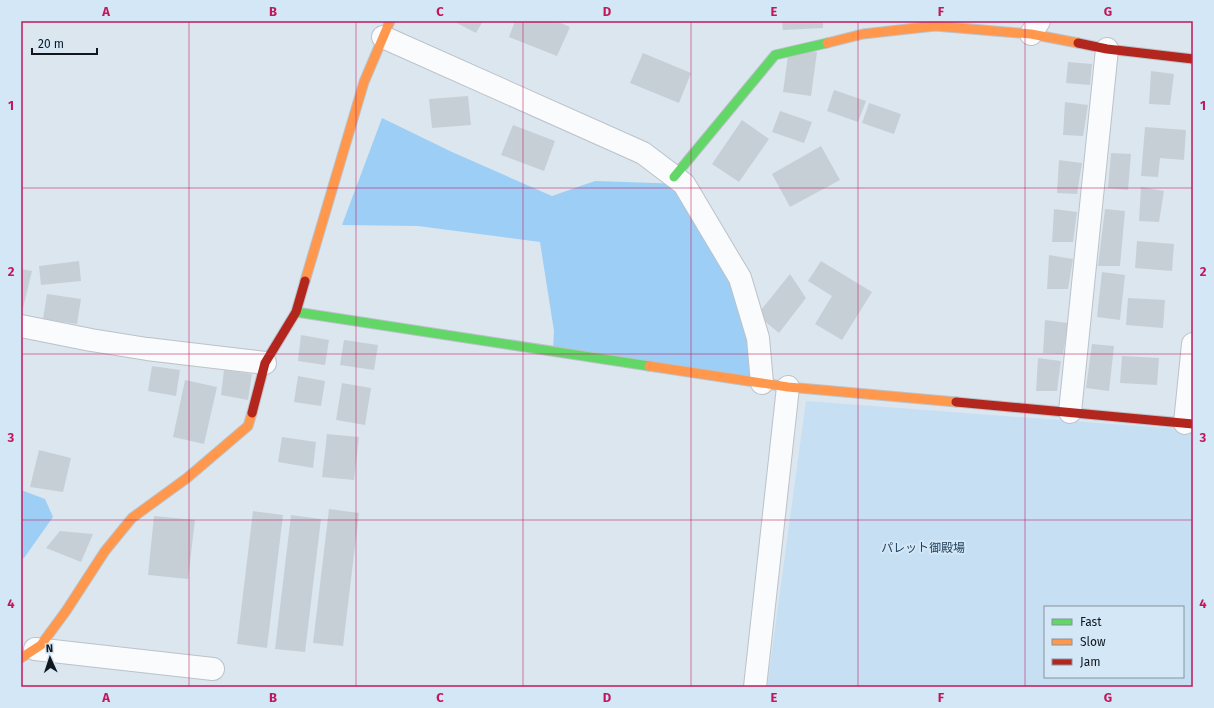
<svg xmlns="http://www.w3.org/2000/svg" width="1214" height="708" font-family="'Fira Sans','Noto Sans JP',sans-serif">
<rect width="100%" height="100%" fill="#dce6ef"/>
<path fill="#c7dff3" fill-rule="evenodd" d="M806,401l387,29v257h-426zM1045,607h138v70h-138z"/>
<g fill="#9ccef6">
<path d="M382,118l70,34 100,44 43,-15 89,3 64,120 14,79 -209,-32 1,-20 -14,-89 -122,-16 -76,-1z"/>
<path d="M21,490l24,9 8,18 -29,41 -3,1z"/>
</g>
<g fill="#c7cfd6">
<path d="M453,21h30l-7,12z"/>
<path d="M515,21h41l14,6 -13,29 -48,-19z"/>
<path d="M782,21h41v7l-40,2z"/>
<path d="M789,48l28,4 -6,44 -28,-4z"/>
<path d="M643,53l48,20 -12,30 -49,-20z"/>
<path d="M1068,62l24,2 -2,21 -24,-2z"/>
<path d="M1151,71l23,3 -4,31 -21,-1z"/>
<path d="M834,90l32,11 -8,21 -31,-11z"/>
<path d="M468,96l3,29 -39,3 -3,-29z"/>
<path d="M1065,102l23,3 -5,31 -20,-1z"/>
<path d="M869,103l32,11 -7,20 -32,-11z"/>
<path d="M780,111l32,11 -8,21 -32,-11z"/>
<path d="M742,120l27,19 -30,43 -27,-18z"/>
<path d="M513,125l42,16 -11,30 -43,-16z"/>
<path d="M1145,127l41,3 -2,30 -24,-2 -2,19 -17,-1z"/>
<path d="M821,146l19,34 -50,27 -18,-33z"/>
<path d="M1111,153l20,1 -3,36 -20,-2z"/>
<path d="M1059,160l23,3 -5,31 -20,-1z"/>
<path d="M1141,187l23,4 -5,31 -20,-1z"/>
<path d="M1054,209l23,3 -4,30h-21z"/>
<path d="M1105,209l20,2 -5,55h-22z"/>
<path d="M1137,241l37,3 -2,27 -37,-3z"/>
<path d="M1049,255l24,4 -5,30h-21z"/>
<path d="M79,261l2,20 -40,4 -2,-19z"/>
<path d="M821,261l51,31 -30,48 -27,-16 17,-28 -24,-15z"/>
<path d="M21,269l11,2 -10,41h-1z"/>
<path d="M1102,272l23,3 -5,45 -23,-3z"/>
<path d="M790,274l16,24 -27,35 -22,-18z"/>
<path d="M47,294l34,5 -4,25 -34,-5z"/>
<path d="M1128,298l37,2 -2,28 -37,-3z"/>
<path d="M1045,320l23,3 -5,31 -20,-1z"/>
<path d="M301,335l28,5 -4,25 -27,-4z"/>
<path d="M344,340l34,5 -4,25 -34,-5z"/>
<path d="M1092,344l22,2 -5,45 -23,-3z"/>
<path d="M1122,356l37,2 -2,27 -37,-2z"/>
<path d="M1038,358l23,3 -4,30h-21z"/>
<path d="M152,366l28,4 -4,26 -28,-5z"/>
<path d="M224,370l28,4 -4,26 -27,-5z"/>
<path d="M298,376l27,5 -4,25 -27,-4z"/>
<path d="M185,380l32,7 -13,57 -31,-7z"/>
<path d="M342,383l29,5 -6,37 -29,-5z"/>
<path d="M327,434l32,3 -5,43 -32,-3z"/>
<path d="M282,437l34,5 -3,26 -35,-6z"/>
<path d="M39,450l32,8 -8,34 -33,-5z"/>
<path d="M329,509l30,4 -16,133 -30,-3z"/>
<path d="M253,511l30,4 -16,133 -30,-4z"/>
<path d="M291,515l30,4 -16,133 -30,-3z"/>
<path d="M154,516l41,4 -7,59 -40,-4z"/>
<path d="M60,531l33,3 -12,28 -35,-14z"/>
</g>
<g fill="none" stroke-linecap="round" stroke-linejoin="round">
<g stroke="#bbc2c9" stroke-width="24">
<g id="street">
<path d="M1031,34l8,-13"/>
<path d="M383,37l260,116 41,31 56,94 18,60 4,45"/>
<path d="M21,326l70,14 56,9 118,14"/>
<path d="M1070,412l37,-363"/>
<path d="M1185,423l8,-79"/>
<path d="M35,649l178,20"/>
<path d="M755,687l33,-300"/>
</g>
</g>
<g stroke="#bbc2c9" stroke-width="11">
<g id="fast">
<path d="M674,177l101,-122 52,-12"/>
<path d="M296,312l353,54"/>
</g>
</g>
<g stroke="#bbc2c9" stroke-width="11">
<g id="slow">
<path d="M827,43l36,-9 72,-8 96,8 47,9"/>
<path d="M305,281l59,-199 26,-61"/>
<path d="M649,366l139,21 168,15"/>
<path d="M21,658l20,-13 25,-34 39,-60 27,-33 55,-40 61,-52 4,-13"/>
</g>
</g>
<g stroke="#bbc2c9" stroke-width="11">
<g id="jam">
<path d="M1078,43l29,6 86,10"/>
<path d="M956,402l237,22"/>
<path d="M252,413l13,-50 31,-51 9,-31"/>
</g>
</g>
<use href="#street" stroke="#fafbfd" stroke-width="22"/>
<use href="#fast" stroke="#63d668" stroke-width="9"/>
<use href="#slow" stroke="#ff974d" stroke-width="9"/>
<use href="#jam" stroke="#b3261e" stroke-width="9"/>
</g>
<path fill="none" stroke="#c2185b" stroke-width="1" stroke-opacity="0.55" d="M189,21v666M356,21v666M523,21v666M691,21v666M858,21v666M1025,21v666M21,188h1172M21,354h1172M21,520h1172"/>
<g text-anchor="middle" stroke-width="4" stroke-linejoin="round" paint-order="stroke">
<g font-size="12" fill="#1d405b" stroke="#d4e7f7">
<text x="923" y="552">パレット御殿場</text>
</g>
</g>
<rect width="1214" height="708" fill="none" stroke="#d4e7f7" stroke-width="44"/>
<rect x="1044" y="606" width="140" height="72" fill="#d4e7f7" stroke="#8694a0"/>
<rect x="1052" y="619" width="20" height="6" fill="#63d668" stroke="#8694a0"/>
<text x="1080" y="626" font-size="12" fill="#11171d">Fast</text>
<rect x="1052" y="639" width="20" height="6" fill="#ff974d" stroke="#8694a0"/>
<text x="1080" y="646" font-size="12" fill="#11171d">Slow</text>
<rect x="1052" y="659" width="20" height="6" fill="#b3261e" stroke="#8694a0"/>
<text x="1080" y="666" font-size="12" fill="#11171d">Jam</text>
<g transform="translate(50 658) rotate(357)" stroke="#d4e7f7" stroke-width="3" paint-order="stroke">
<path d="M0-3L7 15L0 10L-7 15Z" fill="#11171d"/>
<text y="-6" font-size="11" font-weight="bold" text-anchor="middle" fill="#11171d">N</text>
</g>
<path d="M32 48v6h65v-6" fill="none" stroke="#11171d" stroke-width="2"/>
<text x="38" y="48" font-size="12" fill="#11171d" stroke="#d4e7f7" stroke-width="3" paint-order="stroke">20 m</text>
<rect x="22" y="22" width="1170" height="664" fill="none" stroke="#c2185b" stroke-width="1.5"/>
<g font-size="13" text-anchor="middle" font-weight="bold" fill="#c2185b">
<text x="106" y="16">A</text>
<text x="273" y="16">B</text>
<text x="440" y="16">C</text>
<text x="607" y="16">D</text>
<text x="774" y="16">E</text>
<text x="941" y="16">F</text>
<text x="1108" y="16">G</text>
<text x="11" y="110">1</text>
<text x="1203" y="110">1</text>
<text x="11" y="276">2</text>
<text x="1203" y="276">2</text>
<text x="11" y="442">3</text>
<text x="1203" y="442">3</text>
<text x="11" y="608">4</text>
<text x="1203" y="608">4</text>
<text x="106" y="702">A</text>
<text x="273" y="702">B</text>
<text x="440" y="702">C</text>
<text x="607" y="702">D</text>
<text x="774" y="702">E</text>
<text x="941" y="702">F</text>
<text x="1108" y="702">G</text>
</g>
</svg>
